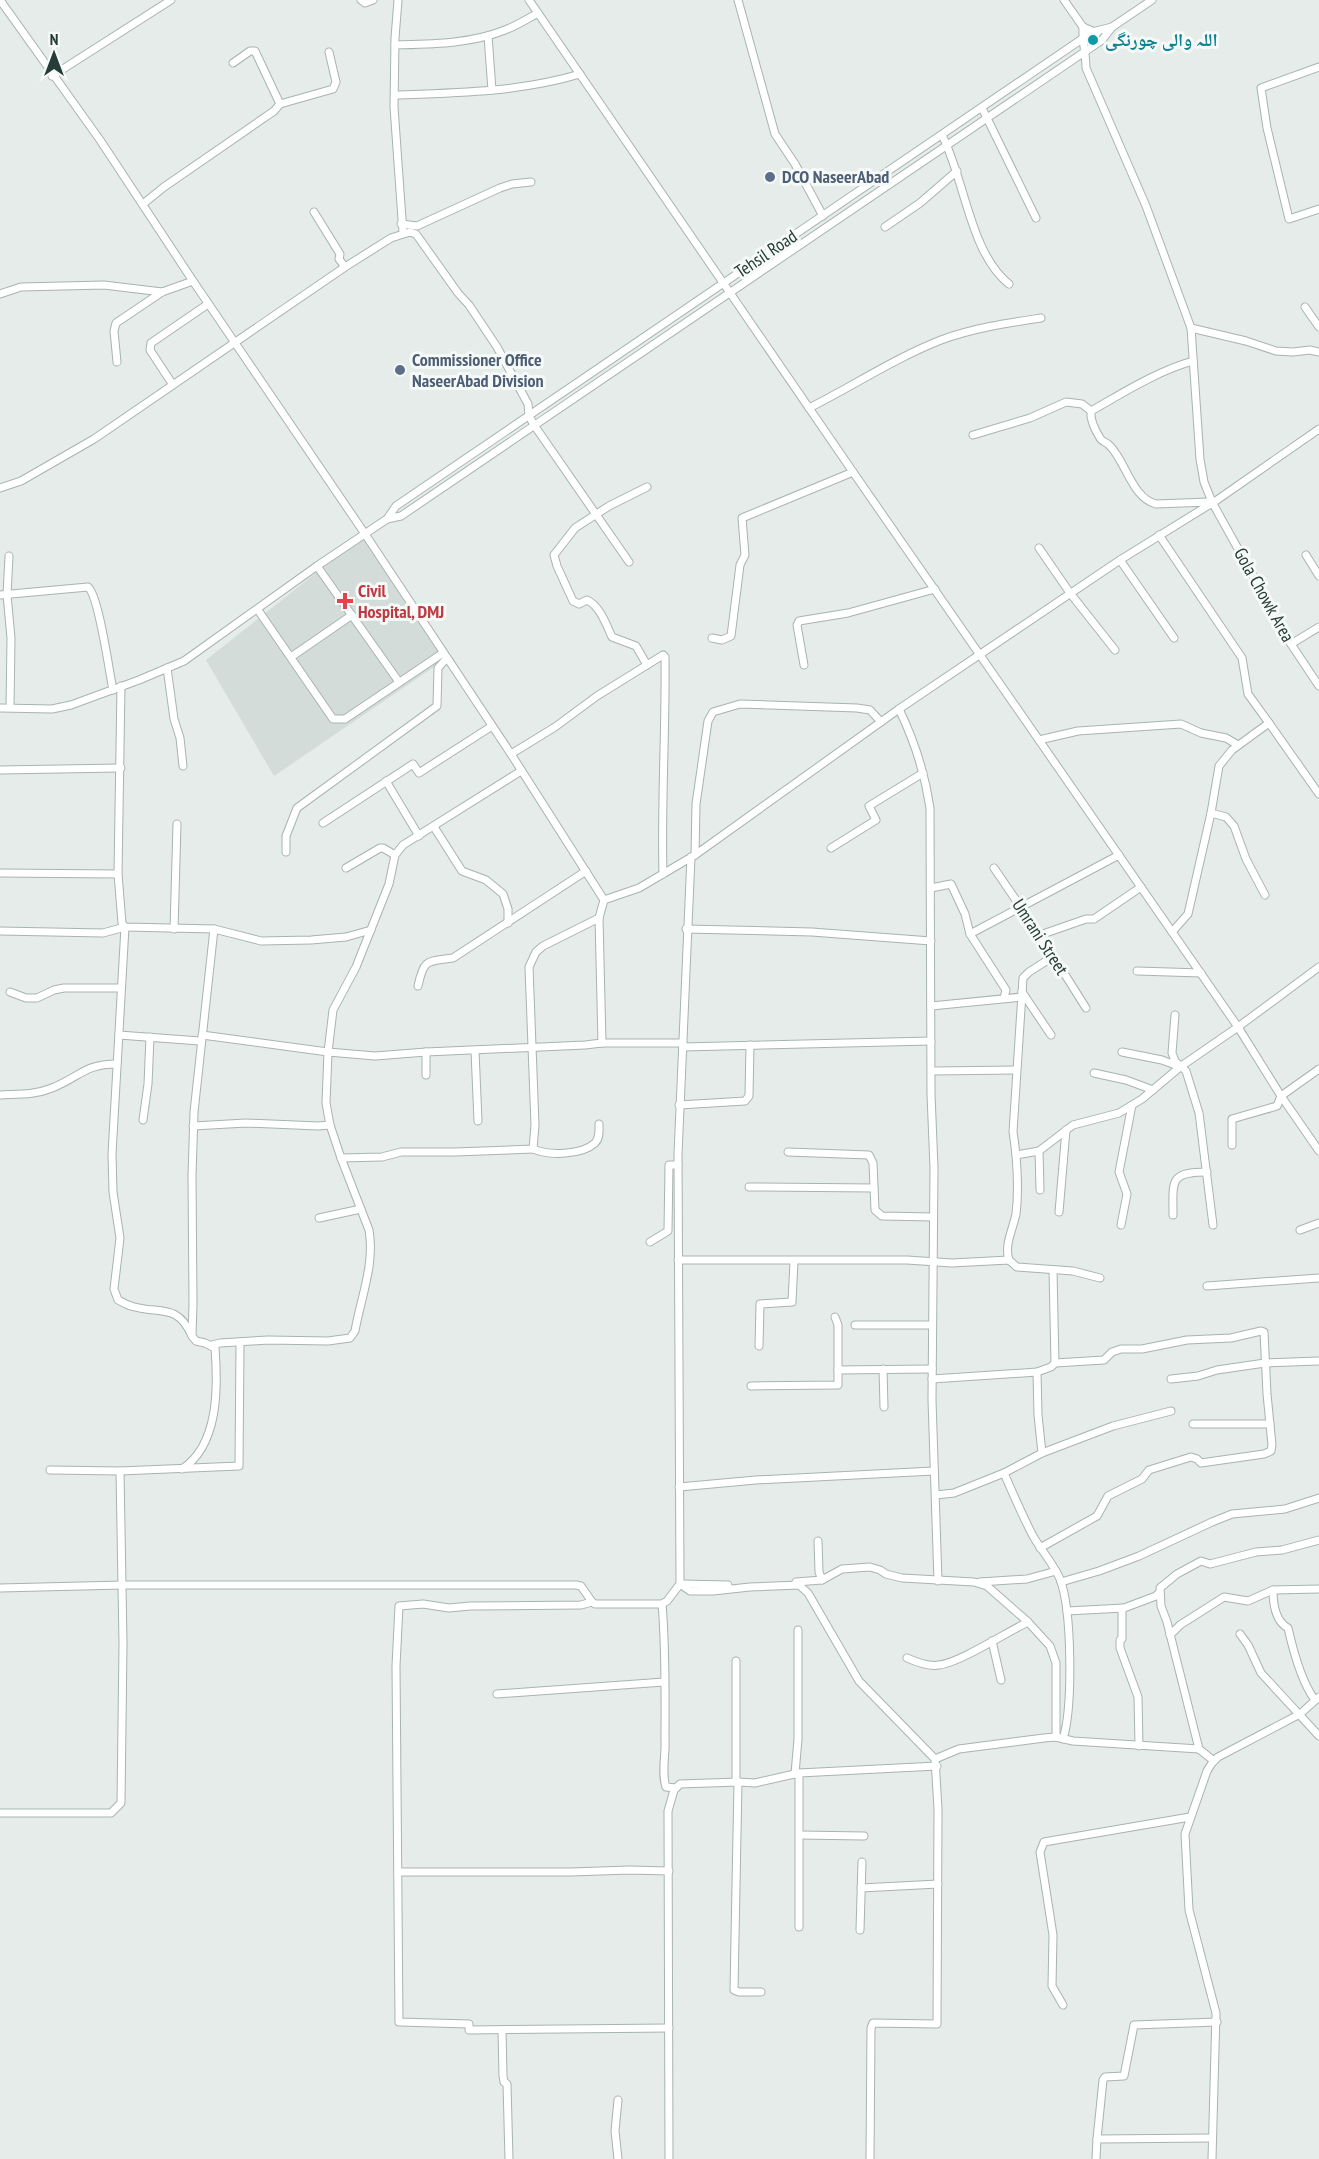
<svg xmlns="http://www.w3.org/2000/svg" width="1319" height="2159" font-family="'PT Sans Narrow','Noto Naskh Arabic',sans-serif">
<rect width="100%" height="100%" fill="#e5ece9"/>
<path fill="#d3dcd8" d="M365,534l82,124 -173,118 -68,-116z"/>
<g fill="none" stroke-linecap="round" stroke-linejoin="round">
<g stroke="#a8b4b0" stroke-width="9">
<g id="minor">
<path d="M0,0l100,140 93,141 172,253 146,220 93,146"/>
<path d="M361,0l4,3 8,-3"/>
<path d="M398,0l-3,38 -1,69 9,126"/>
<path d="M529,0l324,472 385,555 43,69 38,55"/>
<path d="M738,0l37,134 20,30 28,52"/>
<path d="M1064,0l19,27 14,6"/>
<path d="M1083,27c-1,14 3,27 3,41l60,138 45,122 9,131 4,23 8,20 79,142 28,42"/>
<path d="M488,36l4,54"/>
<path d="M395,45c37,-1 75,-1 110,-15 11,-4 22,-11 33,-17"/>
<path d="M233,63l17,-12h5l25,53"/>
<path d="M1319,67l-58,21 6,40 22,91 30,-10"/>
<path d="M52,76l119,-76"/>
<path d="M395,95c62,-2 125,-3 185,-21"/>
<path d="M982,108l54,110"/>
<path d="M942,135c23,45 28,118 67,149"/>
<path d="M143,204l21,-17 110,-76 6,-7 53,-15 3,-7 -7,-30"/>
<path d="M314,212l26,42 -1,5 6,8"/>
<path d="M401,224l16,2 83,-38 12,-4 19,-2"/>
<path d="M885,227l35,-24 37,-32"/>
<path d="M0,294l21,-7 83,-2 58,7"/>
<path d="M1305,307l14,20"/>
<path d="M1191,328l55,13 30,10 17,1 17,-2 9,2"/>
<path d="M1193,361c-36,10 -70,32 -102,50 -1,8 4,19 9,27 2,4 7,4 10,8 16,16 22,52 46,58l53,-2"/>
<path d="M117,362l-3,-31 2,-8 46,-31 31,-11"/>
<path d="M173,385l-23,-35 1,-7 57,-39"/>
<path d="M809,408c44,-22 86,-50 132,-68 32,-12 67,-17 100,-22"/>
<path d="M973,435l57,-17 36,-16 16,2 9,7"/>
<path d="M647,487l-38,19 -34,22 -21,27 3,11 16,35 6,3 8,-4c13,6 19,24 25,37l24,9 11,19"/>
<path d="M0,488l21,-7 73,-42 251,-172 46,-29 19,-6 6,2 42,59 11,12 28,42 31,57 1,12 5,9 95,137"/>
<path d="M387,519l9,-13 686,-467 14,-8 16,-4 40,-27"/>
<path d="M1159,535l83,123 6,36 21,29"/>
<path d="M1039,548l31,45 45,57"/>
<path d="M1306,555l13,21"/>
<path d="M9,556l-2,39 4,43 -1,69"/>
<path d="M1120,560l54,78"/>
<path d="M317,566l82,116"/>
<path d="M0,595l88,-8c11,9 21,84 25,103"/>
<path d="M258,610l75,109h12l98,-66"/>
<path d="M712,638l10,2 9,-4 9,-71 5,-10 -3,-37 111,-46"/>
<path d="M1291,644l28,-17"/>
<path d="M291,657l61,-42"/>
<path d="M804,665l-7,-40 2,-4 49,-8 87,-24"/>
<path d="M167,668l7,51 6,19 3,28"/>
<path d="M121,686l-3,188 4,49 3,4 89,2 47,12 50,-1 35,-3 25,-7"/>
<path d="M0,708l52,1 19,-4 68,-25 45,-19 133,-95 70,-47 14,-3 701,-476 10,-13"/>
<path d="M899,709c15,31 26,65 31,99l1,286 3,74 -2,232 6,181"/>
<path d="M1039,740l39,-9 103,-7 20,9 25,5 12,7"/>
<path d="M511,754l44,-27 42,-31 66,-41 2,2c1,73 -4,145 -2,217"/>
<path d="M0,770l121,-2"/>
<path d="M386,781l33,55"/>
<path d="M1211,813l15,4 8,9 12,33 19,36"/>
<path d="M323,823l90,-59 6,9 73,-47"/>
<path d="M434,827l28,44 24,9 17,14 5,15v14"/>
<path d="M831,848l45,-28 -7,-14 54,-33"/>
<path d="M286,852v-16l11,-28 140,-102 1,-38 9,-10"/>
<path d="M695,855l1,-51 12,-83 5,-9 27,-8 117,4 13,2 11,12"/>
<path d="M346,868l34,-20h3l12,7"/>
<path d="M994,868l46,67 46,73"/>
<path d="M0,873l118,1"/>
<path d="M931,888l20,-4 14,30 5,20 36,56 -2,8"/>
<path d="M174,929l3,-105"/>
<path d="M686,929l126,3 119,9"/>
<path d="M0,931l103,2 22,-6 -13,227 1,38 7,46 -6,51 4,11c4,2 9,5 13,6 28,9 46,-4 61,30"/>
<path d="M1172,932l16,-18 23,-101 8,-47 13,-16 37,-27 50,71"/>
<path d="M970,934l149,-79"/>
<path d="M1040,935l46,-16h8l47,-32"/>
<path d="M1137,971l64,2"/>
<path d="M418,986c6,-28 9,-24 35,-28l133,-87"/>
<path d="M10,992l16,6h11l17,-8 10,-2h57"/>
<path d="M1022,992l29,43"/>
<path d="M931,1006l91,-9"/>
<path d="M1175,1015l-3,38 3,8 11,10 13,42 14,112"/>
<path d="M119,1035l81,6"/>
<path d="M202,1035l126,17 47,4 51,-4 159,-7 17,-2h81"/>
<path d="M602,1043l-3,-125 5,-18 35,-12 56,-33 204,-146 221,-149 97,-60 102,-71"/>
<path d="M683,1047l248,-6"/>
<path d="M475,1051l3,70"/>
<path d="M1122,1052l40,8 16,6"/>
<path d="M932,1071l84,-1"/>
<path d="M1094,1073l32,7 27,10"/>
<path d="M426,1075v-23"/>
<path d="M0,1095c18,-1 35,0 52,-7 28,-11 32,-24 65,-24"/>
<path d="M679,1105l66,-4 4,-5 1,-51"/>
<path d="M143,1120l5,-36 2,-47"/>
<path d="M193,1126l53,-3 72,3 12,-1"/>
<path d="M1232,1145v-26l45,-13 4,-10 38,-27"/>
<path d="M533,1149c16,7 49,6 62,-6 5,-5 4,-12 4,-19"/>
<path d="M1039,1151l1,39"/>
<path d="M788,1152l81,3 4,8 2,47 7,6 51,1"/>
<path d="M1016,1155l23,-4 34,-26 46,-12 23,-14 38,-32 58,-40 81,-60"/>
<path d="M341,1158l41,-1 19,-5h54l78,-3 2,-24 -6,-158 7,-15 7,-6 56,-28"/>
<path d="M749,1187l125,1"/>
<path d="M1059,1212l7,-82"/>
<path d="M1173,1215c0,-34 -4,-43 34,-43"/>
<path d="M319,1218l42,-9"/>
<path d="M1121,1225l6,-31 -8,-22 13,-67"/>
<path d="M1300,1230l19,-7"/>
<path d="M650,1242l18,-11 1,-66h9"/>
<path d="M678,1260h229l45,3 57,-3 8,7 56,4 27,7"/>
<path d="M1009,1260c-5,-15 4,-31 7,-46 3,-24 1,-58 -3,-82l10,-154 6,-6 25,-16"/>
<path d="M1207,1286l112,-8"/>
<path d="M835,1317l3,8v45"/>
<path d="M855,1325h77"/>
<path d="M212,1345l8,-2 48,-3 60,1 22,-3 5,-7c6,-34 20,-67 14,-101l-28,-72 -11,-33 -4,-22 2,-51 5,-42 23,-43 33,-83 6,-29 8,-10 118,-74"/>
<path d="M759,1346l1,-42 32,-2 2,-41"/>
<path d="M883,1369l1,38"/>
<path d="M1037,1372l1,43 4,38"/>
<path d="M932,1379l105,-7 14,-5 4,-4 -2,-93"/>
<path d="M1171,1379l27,-3 19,-6 48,-7 54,-2"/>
<path d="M751,1386l87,-1v-15l94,-1"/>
<path d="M1193,1424h77"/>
<path d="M182,1469c37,-24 36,-82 33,-121l-10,-5 -9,-2 -4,-5 1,-33 -1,-127 2,-64 20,-183"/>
<path d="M50,1470l70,1 119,-5 1,-124"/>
<path d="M1004,1473c9,21 18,42 29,63 8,14 20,27 27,43 12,31 13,128 3,160"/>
<path d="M679,1487l77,-7 178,-9"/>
<path d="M936,1495l18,-2 50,-20 38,-20 71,-27 58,-15"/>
<path d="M818,1541l1,31 3,8"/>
<path d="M1040,1548l57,-32 11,-20 34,-17 7,-9 42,-13 6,2 4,4 63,-9 7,-3 1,-6 -5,-51 -3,-62 -3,-1 -30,7 -44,2 -45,9h-21l-9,3 -8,8 -49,3"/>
<path d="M796,1582l26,-2 20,-11 28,-2 10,3 6,4 16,4 72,4 13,4 41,36 22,24 6,17v74"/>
<path d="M980,1582l47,-3 29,-8"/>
<path d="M1061,1582l38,-11 40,-15 73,-34 20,-8 53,-5 34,-11"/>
<path d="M680,1584l10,7h23l37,-4 49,-2 9,8 51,88 76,78 3,50 -1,215 -64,-1 -2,5 -1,131"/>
<path d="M682,1584l46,1"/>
<path d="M0,1588l123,-3h453l5,1 11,16 3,2h67l5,-3 13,-17 -2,-430 13,-297"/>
<path d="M1273,1590c0,14 2,31 15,38 5,22 14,55 27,72"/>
<path d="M592,1602l-11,3 -111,1 -21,2 -26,-4 -24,2 -3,60 3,356 70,2v6l200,-2"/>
<path d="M662,1604c4,45 3,91 3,136 1,15 -4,33 1,47l10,1"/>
<path d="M1122,1608v31l-2,1v8l18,49 1,49"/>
<path d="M1067,1611l57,-3 32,-12 3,-3"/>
<path d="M1240,1634l8,11 13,28 58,63"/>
<path d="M1170,1635l10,-10 44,-28 24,4 25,-11 46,-1"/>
<path d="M992,1641l9,39"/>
<path d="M907,1658c9,4 21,9 32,7 20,-2 68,-33 89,-43"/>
<path d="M736,1661v118l2,3 -4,208 5,2h22"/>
<path d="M497,1694l167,-12"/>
<path d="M935,1759l24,-10 85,-11 12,-1 17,4 126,8"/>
<path d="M1214,1761l-15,-12 -32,-127 -6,-16 -1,-18 17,-14 24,-13 9,3 46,-12 26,-2 37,-10"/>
<path d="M795,1774l3,-35v-109"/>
<path d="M0,1813h111l10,-10 2,-159 -3,-173"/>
<path d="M800,1835l64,1"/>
<path d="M398,1872h173l58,-2 40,1"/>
<path d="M861,1888l77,-4"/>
<path d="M799,1927v-154"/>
<path d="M860,1930l2,-68"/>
<path d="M1063,2005l-11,-19 1,-51 -13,-83 4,-10 146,-25"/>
<path d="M502,2030l1,46 1,6 3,2 2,75"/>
<path d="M618,2100l-3,31 3,28"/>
<path d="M1212,2138l-115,1 6,-59 2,-3 19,-1 10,-51 83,-3"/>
<path d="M669,2159l-1,-348 6,-21 6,-6 58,-2 17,1 44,-10 138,-7"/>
<path d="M1096,2159l1,-20"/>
<path d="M1212,2159l4,-146 -27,-103 -4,-76 22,-63 5,-8 6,-6 82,-43 19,-17"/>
</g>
</g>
<use href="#minor" stroke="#fff" stroke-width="7"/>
</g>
<circle fill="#0f9aa8" stroke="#f5f9f7" stroke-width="2" cx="1093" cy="40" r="6"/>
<g fill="#5c6f8a" stroke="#f5f9f7" stroke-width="2">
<circle cx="770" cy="177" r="6"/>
<circle cx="400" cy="370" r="6"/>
</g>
<path fill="#e0444e" stroke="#f5f9f7" stroke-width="2" d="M342 592h6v6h6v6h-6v6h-6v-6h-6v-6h6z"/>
<g text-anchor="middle" stroke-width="6" stroke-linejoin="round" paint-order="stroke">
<g font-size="18" font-weight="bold" fill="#0d838f" stroke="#f5f9f7" text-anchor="start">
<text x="1105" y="46">اللہ والی چورنگی</text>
</g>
<g font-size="18" font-weight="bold" fill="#4e5e75" stroke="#f5f9f7" text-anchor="start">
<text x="782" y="183">DCO NaseerAbad</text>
<text x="412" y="366">Commissioner Office<tspan x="412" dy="21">NaseerAbad Division</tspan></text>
</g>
<g font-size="18" fill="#263c36" stroke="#f5f9f7">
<text transform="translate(766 254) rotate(-34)" y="6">Tehsil Road</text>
<text transform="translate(1264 595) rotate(61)" y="6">Gola Chowk Area</text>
<text transform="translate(1040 937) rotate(57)" y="6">Umrani Street</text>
</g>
<g font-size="18" font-weight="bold" fill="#be3a42" stroke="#f5f9f7" text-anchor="start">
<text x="358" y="597">Civil<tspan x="358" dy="21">Hospital, DMJ</tspan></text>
</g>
</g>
<g transform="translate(54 54)" stroke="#f5f9f7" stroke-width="4.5" paint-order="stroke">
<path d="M0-4.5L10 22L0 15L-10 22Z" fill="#263c36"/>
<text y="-9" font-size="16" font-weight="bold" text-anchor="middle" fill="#263c36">N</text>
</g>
</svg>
